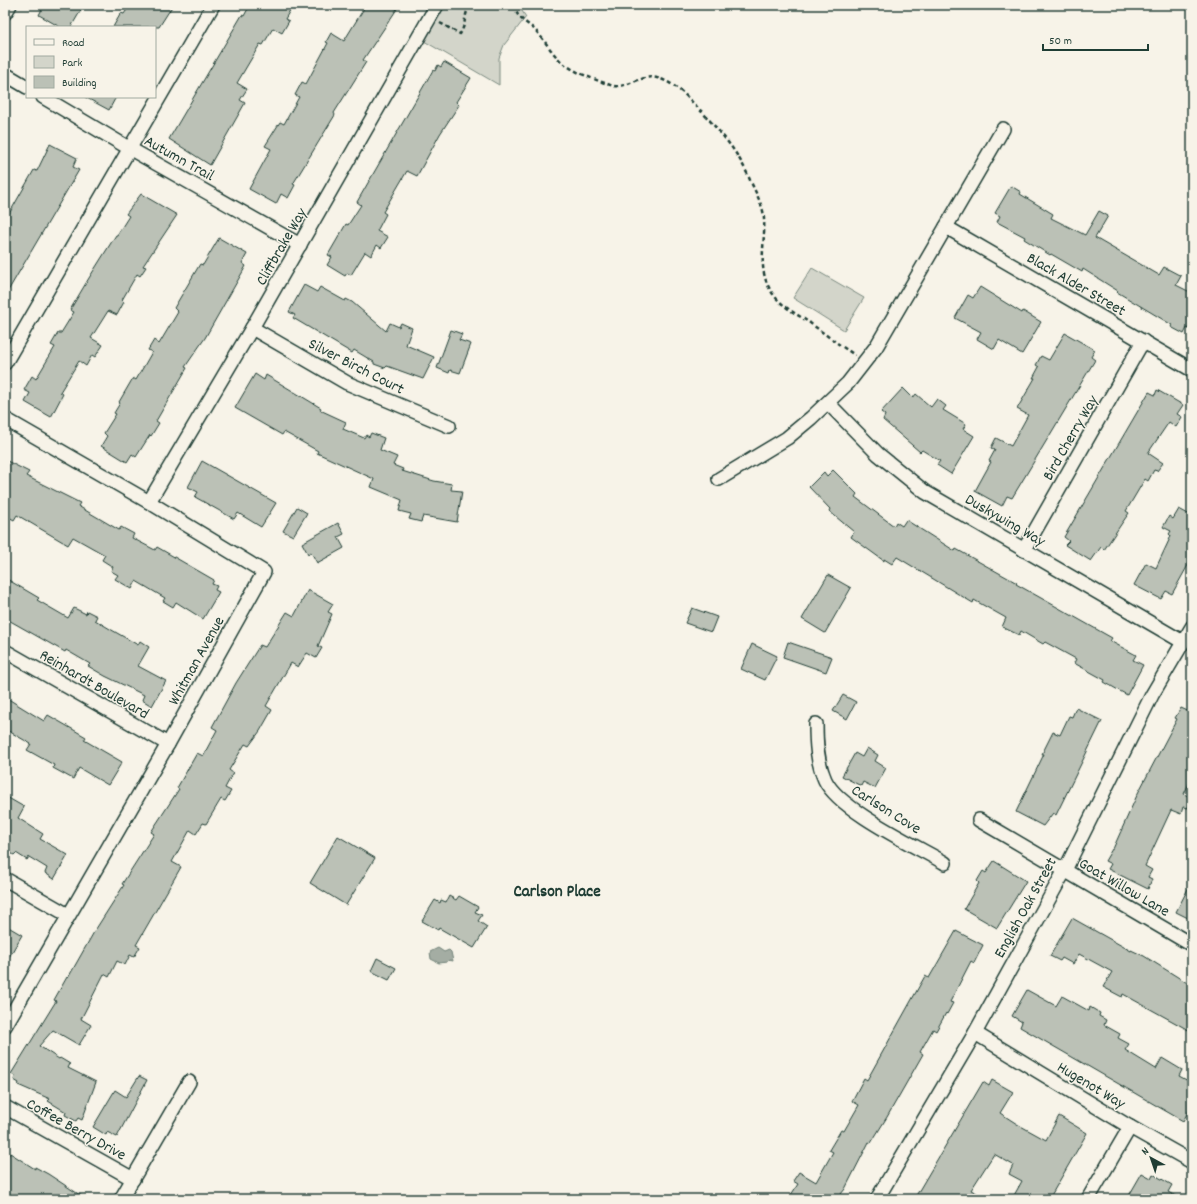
<svg xmlns="http://www.w3.org/2000/svg" width="1197" height="1204" font-family="Dekko,sans-serif">
<rect width="100%" height="100%" fill="#f7f3e8"/>
<filter id="ink" filterUnits="userSpaceOnUse"><feTurbulence type="fractalNoise" baseFrequency=".025" numOctaves="2"/><feDisplacementMap in="SourceGraphic" scale="8" xChannelSelector="R" yChannelSelector="G"/><feConvolveMatrix kernelMatrix="1 2 1 2 8 2 1 2 1" color-interpolation-filters="sRGB"/></filter>
<g filter="url(#ink)">
<g fill="#d3d5ca" stroke="#79897f">
<path d="M445,5h77l-2,3 6,9 -22,28 -5,13v27l-75,-44z"/>
<path d="M812,268l52,30 -20,32 -51,-32z"/>
</g>
<path fill="#a4ada3" stroke="#6f8077" d="M438,948l6,4 5,-2 2,2 2,9 -4,-1 -2,2 -8,1 -8,-4 -1,-7z"/>
<g fill="#bbc1b6" stroke="#1f3d34">
<path d="M44,5h40l-13,22h-11l-21,-12z"/>
<path d="M130,5h43l-14,22h-46l8,-14 3,1z"/>
<path d="M250,5h43l-8,14 4,2 -7,12 -9,-5 -10,17 -3,-1 -23,39 10,6 -7,11 5,3 -35,62 -41,-26 73,-124 2,1z"/>
<path d="M366,5h23l8,4 -34,51 3,2 -32,51 1,2 -42,69 2,1 -7,13 -7,-4 -5,10 -27,-15 22,-40 -6,-3 15,-24 4,2 15,-27 -4,-2 7,-13 4,2 22,-41 -2,-1 5,-9 13,8z"/>
<path d="M444,62l27,16 -15,24 3,3 -19,29 -23,42 -10,-5 -24,41 3,2 -9,17 11,6 -7,11 -4,-3 -6,11 -6,-4 -14,23 -4,-2 -2,3 -18,-11 5,-8 -4,-2 18,-31 2,1 13,-20 -4,-3 76,-132 2,1 3,-6 3,2z"/>
<path d="M85,97h31l-7,13z"/>
<path d="M50,144l27,14 -4,9 6,3 -74,126v-75l29,-51 3,1z"/>
<path d="M1011,186l10,6 -1,2 33,20 -2,4 34,17 14,-24 9,5 -13,22 64,37 5,-8 17,9 -5,9 16,8v38l-5,-3 -3,6 -13,-7 1,-2 -55,-33 1,-1 -35,-22 -1,3 -31,-18 -1,1 -26,-16 1,-2 -28,-15 3,-6 -5,-3z"/>
<path d="M141,194l36,21 -34,51 3,1 -6,9 -3,-2 -15,26 2,2 -7,13 -9,-4 -17,27 12,7 -8,12 -3,-2 -6,11 -7,-5 -19,31 3,2 -12,23 -26,-15 5,-9 -6,-3 8,-14 4,3 19,-32 -4,-2 7,-12h3l13,-21 -4,-2 19,-32 27,-43h1l12,-19 -3,-2z"/>
<path d="M219,238l28,16 -5,9 4,3 -41,72 -20,29 2,1 -31,53 3,2 -8,13 -1,-1 -14,22 -4,-3 -5,8 -26,-16 6,-10 -3,-3 12,-19 -2,-1 6,-10 -1,-1 14,-24 3,2 16,-28 -4,-2 6,-10 5,4 19,-32 -4,-4 26,-44 3,1z"/>
<path d="M304,285l13,7 3,-5 25,14 1,-2 6,3 34,29 4,-8 9,4 2,-4 11,5 -6,17 28,12 -11,22 -36,-13 -2,2 -11,-4v-2l-20,-12 -2,3 -59,-35 2,-3 -6,-3z"/>
<path d="M980,287l42,26 1,-2 18,11 -19,32 -23,-14 -5,9 -17,-10 4,-7 -26,-14 13,-23 5,3z"/>
<path d="M451,330l11,4 -3,6 12,4 -11,29 -10,-3 -1,3 -12,-5z"/>
<path d="M1065,333l30,17 -4,7 4,3 -83,138 -5,-2 -5,10 -27,-15 16,-29 -2,-1 6,-11 -4,-2 5,-10 15,8 17,-31 -11,-6 18,-31h-2l6,-11 -3,-2 5,-9 8,4z"/>
<path d="M255,374l9,6 2,-5 55,33 -1,2 26,12 -3,7 21,9 2,-3 3,2 2,-4 13,5 -4,12 17,7 -4,8 10,4 -1,2 32,10 18,3 -1,6 11,1 -5,31 -34,-6 -2,6 -12,-3 2,-5 -12,-3 3,-11 -31,-13 3,-8 -57,-26 1,-2 -34,-19 -2,3 -47,-27z"/>
<path d="M903,388l10,10 3,-4 15,13 6,-8 9,7 -3,4 23,14 -3,5 11,7 -23,38 -14,-9 3,-4 -18,-11 -2,2 -37,-32 2,-5 -4,-3z"/>
<path d="M1157,390l26,15 -6,9 5,3 -6,10 -7,-5 -21,31 15,10 -6,8 -3,-1 -6,11 -3,-2 -19,32 3,2 -7,10 -18,27 -3,-3 -10,14 -26,-16 4,-4 -5,-4 85,-145 6,3z"/>
<path d="M5,460l24,12 -3,4 54,27 -2,3 41,24 2,-3 13,7 -2,4 23,12 2,-3 57,33 -2,4 5,2 -2,4 4,2 -16,27 -27,-17 -3,5 -10,-6 2,-3 -29,-17 -4,8 -17,-10 3,-4 -7,-4 2,-4 -11,-7 3,-5 -32,-18 -5,8 -51,-30 -3,5 -9,-5z"/>
<path d="M202,461l74,42 -15,24 -23,-14 -4,6 -39,-22 3,-5 -10,-5z"/>
<path d="M833,470l24,24 -2,3 39,29 2,-4 6,4 4,-6 49,31 1,-2 61,34 -1,1 96,54 -2,3 26,14 -3,5 10,5 -16,30 -23,-13 1,-2 -31,-17 2,-4 -31,-17 -2,2 -22,-13 -2,4 -17,-8 4,-9 -32,-18 -1,3 -76,-46 -5,7 -8,-5v2l-33,-24 3,-5 -25,-21 1,-2 -21,-22 15,-15 3,4z"/>
<path d="M297,507l10,6 -14,23 -10,-5z"/>
<path d="M1179,509l13,7v42l-20,36 -6,-3 -5,8 -27,-14 12,-22 10,5 15,-32 -2,-2 2,-3 -8,-4 6,-11 4,3z"/>
<path d="M338,523l6,11 -6,3 6,11 -27,15 -6,-11 -3,2 -6,-11z"/>
<path d="M828,575l23,13 -26,45 -23,-14z"/>
<path d="M5,578l34,20 -2,2 31,18 6,-10 12,6 1,-3 10,5 -2,4 15,9 28,16 2,-4 9,6 -11,19 28,15 -14,25 -10,-6 2,-5 -39,-19 -17,-10 2,-2 -24,-14 -1,2 -60,-34z"/>
<path d="M308,590l25,14 -5,8 4,2 -14,32 4,2 -6,10 -9,-5 -9,14 -7,-4 -25,43 6,4 -12,21 -11,15 -4,-2 -16,26 4,3 -8,15 6,3 -6,10 -4,-2 -15,25 -3,-1 -7,11 -6,-4 -18,32 9,5 -45,78 4,2 -6,10 -4,-2 -5,10 -8,-4 -8,16 -5,-3 -23,45 10,6 -12,20 -26,-15 -14,16 20,13 1,-1 10,6 -2,4 28,14 -14,38 -4,-2 -2,3 -11,-6 1,-3 -18,-11 2,-2 -32,-14 1,-2 -5,-3 1,-4 -4,-2 45,-73 -2,-1 13,-23 1,1 26,-46 30,-47 -2,-1 32,-50 -3,-2 28,-43 -2,-1 20,-35 6,3 14,-26 -5,-3 24,-44 24,-38 5,2 22,-35 7,4z"/>
<path d="M692,608l25,9 -6,15 -26,-9z"/>
<path d="M788,642l44,15 -6,15 -43,-15z"/>
<path d="M752,644l25,12 -12,24 -24,-11z"/>
<path d="M843,695l13,7 -9,17 -14,-8z"/>
<path d="M5,697l39,24 4,-6 38,22 -2,3 38,22 -14,23 -29,-17 -6,11 -20,-11 1,-3 -27,-15 4,-6 -26,-15z"/>
<path d="M1076,708l26,13 -46,94 -3,-2 -10,13 -27,-14 28,-58h-2l11,-22 7,3 9,-19 3,1z"/>
<path d="M1181,708l11,5v64l-8,17 8,4v1l-4,9 -5,-1 -2,7 -10,-4 -26,56 7,4 -4,7 4,2 -4,10 -40,-20 3,-5 -6,-3 7,-12h1l25,-56 39,-74 -2,-1z"/>
<path d="M867,748l11,7 -3,6 11,7 -11,20 -12,-6 -2,4 -19,-10 13,-23 7,4z"/>
<path d="M5,796l19,11 -6,11 25,16 -3,5 28,16 -14,24 -9,-6 2,-5 -18,-11 -2,3 -11,-7 -2,2 -9,-5z"/>
<path d="M338,836l37,22 -29,47 -36,-22z"/>
<path d="M994,861l32,20 -29,47 -33,-19 15,-26 -2,-2 6,-10 3,2z"/>
<path d="M1192,881v39l-16,-8z"/>
<path d="M449,896l7,4 3,-4 19,11 -3,5 7,3 -4,6 9,6 -13,21 -35,-20 -1,2 -16,-9 13,-21 5,3 1,-3 5,2z"/>
<path d="M1072,918l59,33v-1l13,6 48,30v46l-69,-38 -1,3 -19,-10 9,-15 -33,-18 -6,10 -11,-6 -2,3 -10,-5z"/>
<path d="M5,925l17,10 -17,29z"/>
<path d="M956,931l27,14 -9,18 -3,-2 -21,41 3,1 -6,11 -1,-1 -10,18 -3,-2 -13,23 3,2 -36,63 -16,26 -2,-1 -24,47 -8,10h-39l-7,-4 7,-11 -5,-3 6,-9 17,10 17,-30 -4,-2 12,-20 3,1 15,-26 -7,-4 12,-23 3,2 58,-104 4,2z"/>
<path d="M377,958l19,10 -7,12 -18,-9z"/>
<path d="M1027,990l29,16 6,-10 27,15 1,-4 10,6 -1,3 7,4 -2,5 16,9 -2,4 11,6 -4,6 31,19 6,-11 20,12 -3,6 13,7v22l-9,16 -163,-94 2,-5 -10,-6z"/>
<path d="M139,1076l8,4 -30,57 -10,-5 -1,3 -13,-8 22,-37 11,7z"/>
<path d="M992,1080l21,12 -13,21 17,11 29,16 13,-24 28,17 -38,66h-37l10,-18 -13,-7 4,-9 -19,-11 -23,36 17,9h-74l69,-117 6,4z"/>
<path d="M10,1153l25,16v-2l13,7 38,25h-81v-38z"/>
<path d="M1142,1173l9,5 2,-4 19,11 -4,7 13,7h-54z"/>
</g>
<g fill="none" stroke-linecap="round" stroke-linejoin="round">
<g stroke="#1f3d34" stroke-width="16">
<g id="street">
<path d="M5,13l5,-8"/>
<path d="M5,74l22,13"/>
<path d="M43,97l84,50 173,98"/>
<path d="M946,227l246,143"/>
<path d="M252,328l95,55 102,43"/>
<path d="M5,363l208,-358"/>
<path d="M828,403l50,51 47,38 258,150"/>
<path d="M5,419l144,83 115,70 -96,172 -163,282"/>
<path d="M719,479l68,-41 24,-20 37,-35 28,-36 127,-218"/>
<path d="M149,502l103,-174 185,-323"/>
<path d="M1024,550l119,-209"/>
<path d="M5,651l163,93"/>
<path d="M816,724c0,19 1,38 9,56 14,30 89,65 120,83"/>
<path d="M979,820l213,125"/>
<path d="M5,879l63,36"/>
<path d="M975,1033l155,94 62,35"/>
<path d="M5,1107l128,72"/>
<path d="M121,1199l68,-117"/>
<path d="M877,1199l98,-166 90,-163 87,-175 40,-68"/>
<path d="M1088,1199l42,-72"/>
</g>
</g>
<g stroke="#1f3d34" stroke-width="2.5" stroke-dasharray="4 3" stroke-linecap="butt">
<path d="M515,5c-1,12 13,18 20,25 10,10 17,24 28,33 14,11 34,17 50,23 16,2 28,-12 44,-8 18,4 32,21 45,34 20,22 37,41 48,68 5,11 10,20 13,31 5,27 -8,55 8,80 9,15 26,23 39,32 15,11 29,22 45,32"/>
<path d="M440,23l20,11c7,-11 3,-20 11,-29"/>
</g>
<use href="#street" stroke="#f7f3e8" stroke-width="13"/>
</g>
</g>
<g text-anchor="middle" stroke-width="3" stroke-linejoin="round" paint-order="stroke">
<g font-size="16" fill="#1f3d34" stroke="#f7f3e8">
<text transform="translate(180 157) rotate(29)" y="6">Autumn Trail</text>
<text transform="translate(280 246) rotate(-60)" y="6">Cliffbrake Way</text>
<text transform="translate(1077 283) rotate(30)" y="6">Black Alder Street</text>
<text transform="translate(357 365) rotate(27)" y="6">Silver Birch Court</text>
<text transform="translate(1069 437) rotate(-60)" y="6">Bird Cherry Way</text>
<text transform="translate(1006 519) rotate(30)" y="6">Duskywing Way</text>
<text transform="translate(195 660) rotate(-61)" y="6">Whitman Avenue</text>
<text transform="translate(95 683) rotate(30)" y="6">Reinhardt Boulevard</text>
<text transform="translate(887 808) rotate(32)" y="6">Carlson Cove</text>
<text transform="translate(1125 886) rotate(30)" y="6">Goat Willow Lane</text>
<text transform="translate(1024 907) rotate(-61)" y="6">English Oak Street</text>
<text transform="translate(1092 1084) rotate(31)" y="6">Hugenot Way</text>
<text transform="translate(77 1128) rotate(29)" y="6">Coffee Berry Drive</text>
</g>
<g font-size="17" font-weight="bold" fill="#1f3d34" stroke="#f7f3e8">
<text x="557" y="896">Carlson Place</text>
</g>
</g>
<rect width="1197" height="1204" fill="none" stroke="#f7f3e8" stroke-width="20"/>
<rect x="10" y="10" width="1177" height="1184" fill="none" stroke="#1f3d34" stroke-width="1.5" filter="url(#ink)"/>
<rect x="26" y="26" width="130" height="72" fill="#f7f3e8" stroke="#a1aaa0"/>
<rect x="34" y="39" width="20" height="6" fill="#f7f3e8" stroke="#a1aaa0"/>
<text x="62" y="46" font-size="12" fill="#1f3d34">Road</text>
<rect x="34" y="56" width="20" height="12" fill="#d3d5ca" stroke="#a1aaa0"/>
<text x="62" y="66" font-size="12" fill="#1f3d34">Park</text>
<rect x="34" y="76" width="20" height="12" fill="#bbc1b6" stroke="#a1aaa0"/>
<text x="62" y="86" font-size="12" fill="#1f3d34">Building</text>
<g transform="translate(1151 1158) rotate(320)" stroke="#f7f3e8" stroke-width="3" paint-order="stroke">
<path d="M0-3L7 15L0 10L-7 15Z" fill="#1f3d34"/>
<text y="-6" font-size="11" font-weight="bold" text-anchor="middle" fill="#1f3d34">N</text>
</g>
<path d="M1043 44v6h105v-6" fill="none" stroke="#1f3d34" stroke-width="2"/>
<text x="1049" y="44" font-size="12" fill="#1f3d34" stroke="#f7f3e8" stroke-width="3" paint-order="stroke">50 m</text>
</svg>
